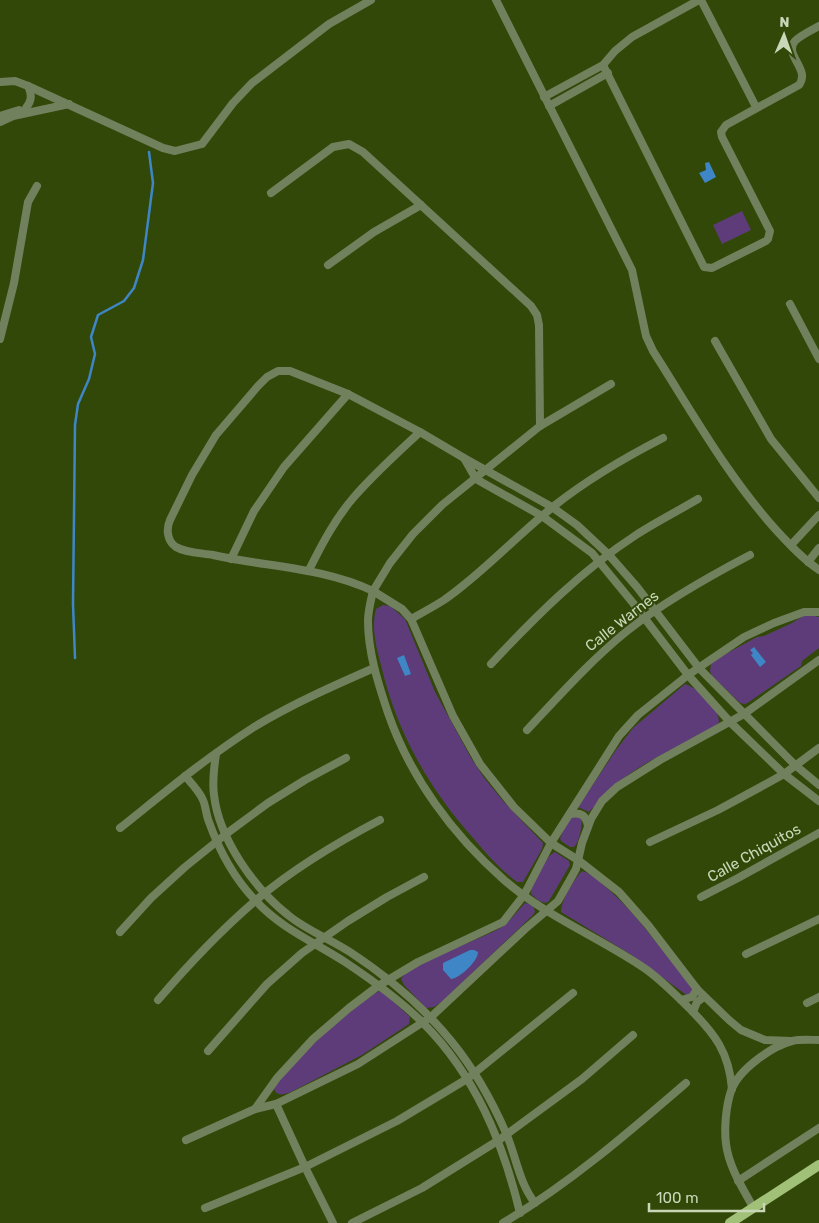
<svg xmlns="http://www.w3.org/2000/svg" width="819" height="1223" font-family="Rubik,sans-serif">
<rect width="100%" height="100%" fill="#324808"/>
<g fill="#5d3c79">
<path d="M742,211l9,19 -29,14 -9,-19z"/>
<path d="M383,605l7,1 15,13 30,73 36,66 14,21 19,23 39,41 -1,6 -19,33h-6c-16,-12 -30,-27 -43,-43 -45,-50 -78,-108 -93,-174 -5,-19 -10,-37 -5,-56z"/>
<path d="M806,614l13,3v31l-17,13 -1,5 -52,36 -4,2 -5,-1 -28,-27 -2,-5 1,-7 9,-7 37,-20 7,-1 28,-13z"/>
<path d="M685,684c14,5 34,22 34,38l-4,5c-30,16 -62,30 -90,50 -14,10 -24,23 -36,35l-11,-5 38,-57 17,-22z"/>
<path d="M576,814l6,6c-1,9 -2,21 -8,27h-4l-9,-6 -1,-3 9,-20z"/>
<path d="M555,852l14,9 1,4 -21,36 -4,2 -6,-2 -8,-7c0,-1 0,-7 0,-8 2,-9 16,-31 24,-34z"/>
<path d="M582,871c11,3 17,10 25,17 33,29 57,66 85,100v5l-4,3 -58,-42 -69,-42c0,-11 13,-33 21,-41z"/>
<path d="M525,903c7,1 9,3 10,9l-3,4 -89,85 -9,6 -8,1 -22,-23 -3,-6c9,-16 79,-39 99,-51 11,-7 17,-17 25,-25z"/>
<path d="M379,991l6,3 25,23 -1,7 -47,31 -71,37c-6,2 -14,5 -17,-3 11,-24 81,-84 105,-98z"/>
</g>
<g fill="#3e86c5">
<path d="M709,162l7,15 -11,6 -6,-10 7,-3 -1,-7z"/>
<path d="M754,647l12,15 -6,5 -9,-12 2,-2 -3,-3z"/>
<path d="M404,655l7,19 -6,2 -8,-18z"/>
<path d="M470,950h4l4,2c0,9 -18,26 -27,27l-8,-9v-7z"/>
</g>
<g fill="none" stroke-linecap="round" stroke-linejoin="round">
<path stroke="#3e86c5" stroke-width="2.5" d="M75,658l-2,-54 2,-179 3,-21 11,-25 6,-25 -4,-17 7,-22 26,-14 10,-13 9,-28 10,-77 -4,-31"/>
<g stroke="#71815e" stroke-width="8">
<path d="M496,0l136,270 14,66 7,15c39,61 75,126 124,180 13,14 26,28 42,39"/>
<path d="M701,0l55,107"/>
<path d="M603,65l101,202 8,1 54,-27 2,-2 2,-8 -48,-94 -1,-5 5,-7 73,-40c12,-16 -16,-30 -4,-44 6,-6 17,-11 24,-15"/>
<path d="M0,82l15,-1 13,5 135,62 12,3 27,-7 31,-41 19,-20 77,-59 42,-24"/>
<path d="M544,97l59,-32 12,-14 17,-14 67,-37"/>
<path d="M549,106l59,-33"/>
<path d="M26,108c6,-8 6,-13 2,-22"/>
<path d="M0,116l19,-6"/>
<path d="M0,122l13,-6 56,-12"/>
<path d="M271,193l62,-46 16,-3 14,8 168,154 6,9 2,10 1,101"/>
<path d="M328,265l46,-33 47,-27"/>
<path d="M790,304l29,55"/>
<path d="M0,339l14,-56 14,-81 9,-16"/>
<path d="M715,341l56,98 48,59"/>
<path d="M464,458l-44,-26 -72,-38 -58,-23h-12l-11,6 -9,9 -42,49 -24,40 -22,45c-4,9 -3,21 6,27 10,6 26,6 37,8 54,12 109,12 160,36l17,-28 23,-29 29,-29 98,-79 71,-42"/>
<path d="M791,545l28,-30"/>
<path d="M231,559l23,-48 30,-44 64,-73"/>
<path d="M808,562l11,-14"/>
<path d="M309,570c13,-26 26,-51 45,-73 20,-23 43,-44 66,-65"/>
<path d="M411,619c11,-6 22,-12 33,-19 39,-27 72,-64 110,-94 34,-27 70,-48 109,-68"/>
<path d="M491,664c44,-47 91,-94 145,-129 20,-13 42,-24 62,-36"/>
<path d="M527,730c32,-34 63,-69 100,-99 38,-30 81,-54 123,-76"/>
<path d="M216,754c-2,14 -4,27 -2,41 5,44 40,93 74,120 18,15 42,24 62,37 38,25 73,54 102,90 22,27 40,59 54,91 10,23 13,50 29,70"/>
<path d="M185,776c7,8 14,15 18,24 3,7 3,15 6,22 10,28 25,56 46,78 25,28 59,42 90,62 27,18 55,38 78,61 52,52 80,119 97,190"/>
<path d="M819,785l-24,-20 -96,-97 -62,-81 -28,-32 -32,-30 -25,-18 -88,-49 12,21 66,37 50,37 41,50 55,72 42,47 54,52 35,27"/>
<path d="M570,814c11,-2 16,1 18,12"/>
<path d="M120,828c44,-35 87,-71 134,-101 38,-23 79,-41 120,-59"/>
<path d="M650,842l68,-32 48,-26 18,-10 35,-26"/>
<path d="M701,897l37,-19 81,-45"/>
<path d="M120,932l31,-34 34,-31 41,-33 42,-31 37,-23 41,-22"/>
<path d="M746,954l73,-35"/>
<path d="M158,1000c30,-35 62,-69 97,-99 38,-32 81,-58 125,-81"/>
<path d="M681,1000l11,-3 5,-8"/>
<path d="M807,1003l12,-6"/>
<path d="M693,1012l4,-10 7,-5"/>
<path d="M208,1051l59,-67 35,-31 46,-32 39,-24 37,-20"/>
<path d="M732,1089c-3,-37 -17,-55 -43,-81 -13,-13 -27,-27 -42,-38 -46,-32 -101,-53 -144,-91 -50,-44 -93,-102 -115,-166 -10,-30 -20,-61 -20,-92 0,-10 3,-21 5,-30l29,18 9,10 42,97 27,48 34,43 37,36 27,17 41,32 29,33 49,64 32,31 12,10 24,10 26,1"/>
<path d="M276,1104l29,63 28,56"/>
<path d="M255,1109l22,-31 36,-39 36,-31 29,-22 40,-24 85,-40 21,-27 27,-52 68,-107 19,-21 50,-40 56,-38 30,-14 30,-11h15"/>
<path d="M186,1140l69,-31 21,-5 82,-40 73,-47 94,-88 33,-28 18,-32 6,-26 9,-24 11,-18 15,-14 43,-27 84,-46 75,-54"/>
<path d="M738,1181l81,-53"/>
<path d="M753,1207c-11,-20 -24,-40 -27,-63 -2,-16 0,-38 5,-53 7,-21 41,-45 61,-50 9,-2 18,-1 27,-1"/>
<path d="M205,1208l100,-41 92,-46 70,-42 106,-86"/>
<path d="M352,1223l70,-35 77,-48 83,-61 51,-44"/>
<path d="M503,1223c66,-39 125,-90 183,-140"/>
</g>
<path stroke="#a1c078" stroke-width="10" d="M730,1223l89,-58"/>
</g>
<g text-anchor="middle" stroke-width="4" stroke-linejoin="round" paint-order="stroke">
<g font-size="15" fill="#c9d7b8" stroke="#324808">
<text transform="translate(622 621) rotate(-38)" y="5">Calle Warnes</text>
<text transform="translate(754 853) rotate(-29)" y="5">Calle Chiquitos</text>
</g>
</g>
<g transform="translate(784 35) rotate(2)" stroke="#324808" stroke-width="4" paint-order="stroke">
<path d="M0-4L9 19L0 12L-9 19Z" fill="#c9d7b8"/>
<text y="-8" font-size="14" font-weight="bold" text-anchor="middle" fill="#c9d7b8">N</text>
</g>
<path d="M649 1203v8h115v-8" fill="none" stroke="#c9d7b8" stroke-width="2.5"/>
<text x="656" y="1203" font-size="15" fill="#c9d7b8" stroke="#324808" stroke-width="4" paint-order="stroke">100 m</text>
</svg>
